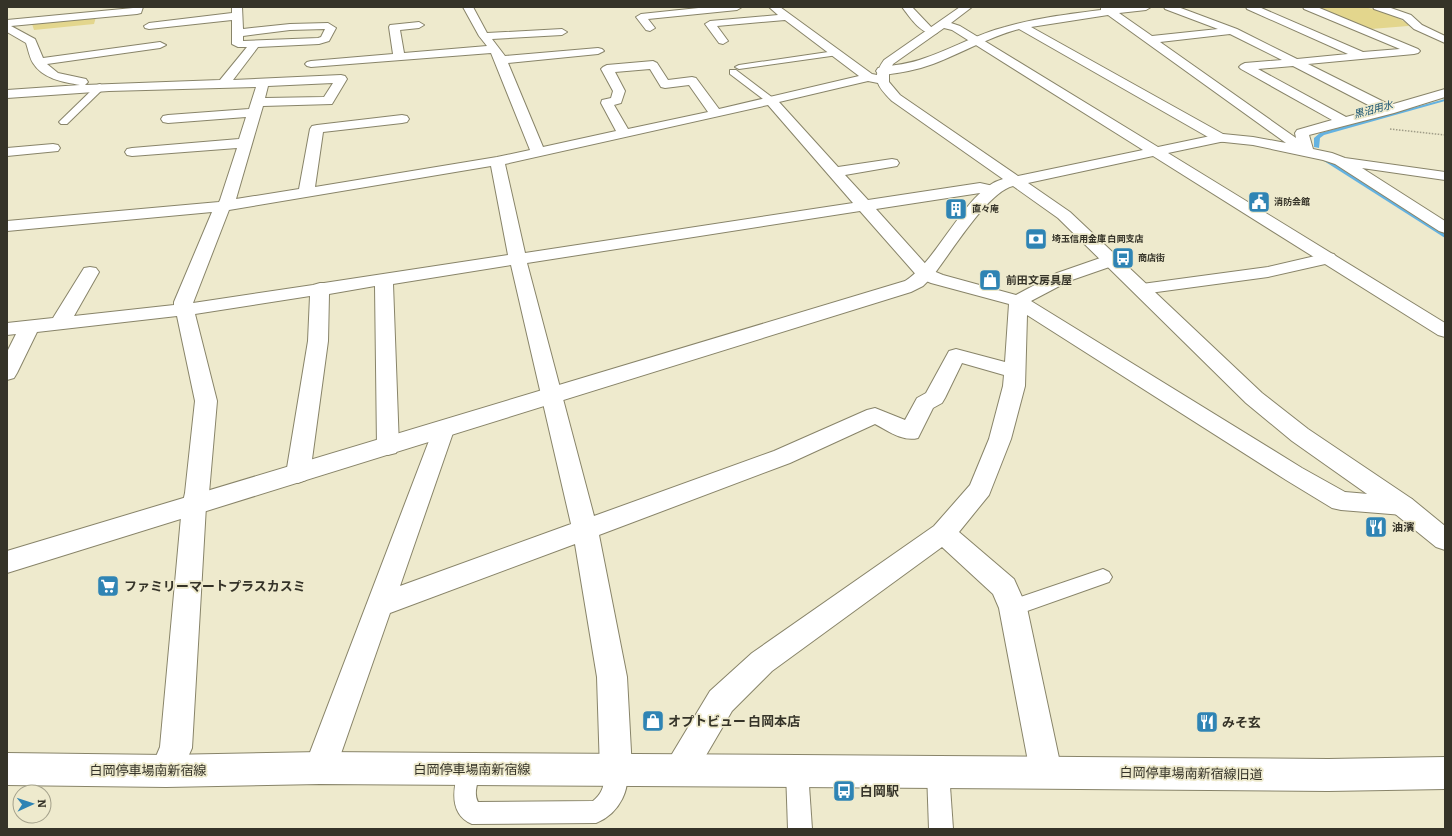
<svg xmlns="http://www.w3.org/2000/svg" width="1452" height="836" font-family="Bitter,'Noto Sans JP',serif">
<rect width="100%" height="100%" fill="#eeeacd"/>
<g fill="#e3d68d">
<path d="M1311,7c36,0 67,-5 98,18l-1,1 -37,3z"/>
<path d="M96,17l-2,7 -60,6 -2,-6z"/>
</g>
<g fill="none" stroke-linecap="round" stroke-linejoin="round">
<g fill="#64b2e1" fill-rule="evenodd">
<path d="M1445,99v2l-121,34 -4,3 -1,10 -5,-1v-9l6,-5z"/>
<path d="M1324,159h4l117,74v5l-121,-77z"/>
</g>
<g stroke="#888469" stroke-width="2">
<g id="service">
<path d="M835,51l4,2 -1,2 -99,14 -4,-2 4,-2z"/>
<path d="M730,70h6l37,28 1,2 -1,2h-6l-37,-28z"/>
<path d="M100,84l4,3 -1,2 -36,35h-6l-2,-2 2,-2 36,-35z"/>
<path d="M1103,569l6,3 3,5 -3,5 -96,34 -7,-2 -2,-6 2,-6z"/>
<path d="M470,758l8,3c6,14 -7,28 0,41l115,-1c15,-12 9,-23 15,-39l8,-3 8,3c10,25 -5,52 -28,61l-124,1c-26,-11 -18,-42 -10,-63z"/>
<path d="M797,760l8,3 3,8 4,58h-24l-2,-58 3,-8z"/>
<path d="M938,761l8,3 3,8 4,57h-24l-2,-57 3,-8z"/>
</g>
</g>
<g stroke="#888469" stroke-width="2">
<g id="minor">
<path d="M133,7h10l-2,6 -4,1 -126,12 24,13 8,19 117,-16 6,3 -6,3 -113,16 11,9 28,6 2,3 -3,3 135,-5 27,-33h-9l-6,-3v-24l-83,9 -4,-1 -1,-2 5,-3 83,-10v-6h10l1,22 47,-5 38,-1 8,5 -7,13 -10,3 -61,3 -25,33 108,-5 4,1 2,3 -15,25 -69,2 -27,93 63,-10 11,-60 2,-3 5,-1 85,-10 5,1 2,3 -2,3 -5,1 -79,9 -8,55 182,-30 33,-7 -39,-97 -180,14 -4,-1 -2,-2 2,-2 4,-1 82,-7 -4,-27 1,-2 29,-3 5,3 -5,3 -19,2 4,23 83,-7 -8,-10 -16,-29h10l14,26 75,-4 5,3 -5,3 -70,4 13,17 93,-8 4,1 2,2 -6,3 -90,9 35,84 73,-16 -15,-28 1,-3 9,-2 2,-7 -12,-22 2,-2 4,-2 46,-4 4,2 11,17 24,-3 4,1 23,31 140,-33 -74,-56 -68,6 11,15 -5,3 -4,-1 -14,-19 5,-3 68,-6 -9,-8h11l92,67 10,2 2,3 -2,3 -4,1 -10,-2 -89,21 59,65 54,-8 5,1 2,3 -2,3 -52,9 23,25 112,-17 18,4 3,3 -3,3 -5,2 -13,-2 -104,16 55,61 12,5 73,20 41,-22 49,-17 6,-1 6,1 3,4 -3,4 -49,17 -38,20 271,167 43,24 58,5 9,2 3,7 -3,7 -9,2 -62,-5 -9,-2 -46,-28 -259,-165 -2,71 -14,53 -22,56 -30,37 55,47 13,29 35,164 -5,11 -11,5 -11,-5 -5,-11 -31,-164 -6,-14 -51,-47 -170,124 -40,40 -41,70 -11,5 -11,-5 -5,-11 5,-11 41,-68 42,-38 182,-127 36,-41 19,-46 14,-53 1,-11 -42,-12 -17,35 -3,5 -9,5 -15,30c-15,4 -30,-7 -43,-14l-85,39 -191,72 28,142 5,93 -5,11 -11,5 -11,-5 -5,-11 -3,-93 -22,-133 -185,69 -54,155 -5,11 -11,5 -11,-5 -5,-11 131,-343 8,-3 8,3 3,5 -54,156 171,-62 -60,-259 -118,19 6,163 -3,6 -8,2 -8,-2 -3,-6 -2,-161 -46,8 -1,47 -18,133 -4,6 -8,3 -8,-3 -4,-6 22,-133 2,-45 -115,18 22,87 -8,92 -3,13 -14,242 -15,34 -11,5 -11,-5 -5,-11 10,-24 22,-241 3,-13 10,-92 -18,-85 -140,16 -20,41 -3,5 -7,2v-28l9,-18 -9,1v-12l46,-5 31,-50 6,-1 6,1 3,4 -25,44 100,-11v-3l38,-90 -205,19v-10l212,-19 1,-2 17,-52 -105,8 -5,-1 -2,-3 2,-3 5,-1 107,-9 7,-22 -78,6 -5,-1 -2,-3 2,-3 5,-1 81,-6 7,-22 -147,4 -102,7v-8l73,-5c-17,-3 -37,-6 -47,-22 -3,-4 -5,-14 -7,-20l-19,-11v-12l126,-12zM325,29l-4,8 -3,1 -75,3v-5l47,-6zM650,69l11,18 4,1 24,-3 19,27 -80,17 -14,-24 7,-2 4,-12 -10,-19zM333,83l-9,14 -59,1 3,-12zM768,105l85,98 -328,50 -20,-89zM491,166l17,89 -184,28h-4l-7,2 -120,18 36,-93zM860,211l59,67 12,5 78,21 -4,58 -49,-13 -7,2 -23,42 -9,5 -12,22 -30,-12 -8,2 -93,41 -180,65 -67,-253z"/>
<path d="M708,7h34l-5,3 -89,9 7,9 -5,3 -4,-1 -10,-13 5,-3z"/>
<path d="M902,7h10l20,21 5,1 1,2 -1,2c-15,4 -27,-16 -35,-26z"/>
<path d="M1101,7h50l-5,3 -27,3 33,23 66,-7 -53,-20 -1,-2h14l59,22 60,30 51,-5 -101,-45 -1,-2h13l104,45 37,-3 -96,-40 -1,-2h14l101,42 2,2 -2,2 -4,1 -106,10 82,41 55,-16v8l-51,16 -85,22 4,14 19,4 13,5 100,14v8l-83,-12 83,53v12l-6,-2 -104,-67 -12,-4 -70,-15 -38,-4 -196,-112c-30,8 -57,24 -86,35 -16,6 -33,9 -51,11l-4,-1 -2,-3 2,-3c16,-3 32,-4 47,-10 27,-9 52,-24 80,-31 31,-9 64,-13 96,-17zM1108,15l178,128 -33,-6 -30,-3 -192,-107zM1230,34l52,26 -37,3 -4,2 -2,2 2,2 91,51 -35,10 -2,3 1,5 -136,-96zM1293,66l83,43 -30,8 -88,-48z"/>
<path d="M1373,7h15l23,8 11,10 23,11v7l-31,-14 -11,-10 -29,-10z"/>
<path d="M53,144l5,1 2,3 -2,3 -51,5v-8z"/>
<path d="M1328,253l6,1 3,4 -3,4 -66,15 -126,17 -6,-1 -3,-4 3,-4 6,-1 126,-17z"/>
</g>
</g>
<g stroke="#888469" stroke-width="2">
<g id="tertiary">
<path d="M960,7h12l-21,16 9,3 198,121 62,-13 5,1 2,3 -2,3 -57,12 277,170v14l-7,-2 -285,-179 -125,27 42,29 192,181 46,36 104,70 33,27v24l-9,-3 -42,-34 -102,-72 -46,-38 -188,-185 -45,-32c-26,6 -64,70 -82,92l-8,8 -12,6 -904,281v-22l898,-270c33,-20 62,-93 98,-102l-111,-78c-15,-15 -21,-23 -8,-41zM944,28l8,2 191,120 -125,26 -118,-81 -11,-13v-9l4,-9z"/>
<path d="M938,756l390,3 117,-2v32l-117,2 -390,-3 -11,-5 -5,-11 5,-11z"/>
</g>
</g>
<g stroke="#888469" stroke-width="2">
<path id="secondary" d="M320,752l618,4 11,5 5,11 -5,11 -11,5 -618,-4 -154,3 -159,-2v-32l159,2z"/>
</g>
<path stroke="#9f9c87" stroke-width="1.5" stroke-dasharray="1.5 1.5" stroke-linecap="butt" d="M1390,129l55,6"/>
<use href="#service" fill="#fff" fill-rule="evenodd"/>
<use href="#minor" fill="#fff" fill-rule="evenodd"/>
<use href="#tertiary" fill="#fff" fill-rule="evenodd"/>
<use href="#secondary" fill="#fff" fill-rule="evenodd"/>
</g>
<defs>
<g id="civic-square" transform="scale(1.15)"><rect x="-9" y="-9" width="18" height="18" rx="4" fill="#2f84b4" stroke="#eeeacd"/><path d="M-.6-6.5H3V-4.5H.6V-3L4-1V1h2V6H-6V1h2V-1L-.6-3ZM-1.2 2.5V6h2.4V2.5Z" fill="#fff"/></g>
<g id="building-square" transform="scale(1.15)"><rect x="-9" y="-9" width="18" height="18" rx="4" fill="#2f84b4" stroke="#eeeacd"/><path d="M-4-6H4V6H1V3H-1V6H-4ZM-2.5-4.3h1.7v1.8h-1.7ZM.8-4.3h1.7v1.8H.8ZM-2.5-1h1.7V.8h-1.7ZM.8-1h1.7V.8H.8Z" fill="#fff"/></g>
<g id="bank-square" transform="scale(1.15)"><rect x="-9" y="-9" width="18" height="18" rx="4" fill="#2f84b4" stroke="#eeeacd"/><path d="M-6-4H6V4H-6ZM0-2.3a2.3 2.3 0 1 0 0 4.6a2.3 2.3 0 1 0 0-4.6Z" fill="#fff"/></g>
<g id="bus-square" transform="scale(1.15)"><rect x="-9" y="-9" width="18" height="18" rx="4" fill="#2f84b4" stroke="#eeeacd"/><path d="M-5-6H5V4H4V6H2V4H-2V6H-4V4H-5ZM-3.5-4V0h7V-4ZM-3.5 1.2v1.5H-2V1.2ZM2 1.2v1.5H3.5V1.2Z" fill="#fff"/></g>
<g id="shop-square" transform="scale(1.15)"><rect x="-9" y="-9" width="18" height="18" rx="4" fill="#2f84b4" stroke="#eeeacd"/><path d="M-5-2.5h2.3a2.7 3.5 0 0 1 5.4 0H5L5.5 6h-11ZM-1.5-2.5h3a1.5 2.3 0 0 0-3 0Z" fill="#fff"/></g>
<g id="restaurant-square" transform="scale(1.15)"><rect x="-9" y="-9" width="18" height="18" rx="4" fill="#2f84b4" stroke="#eeeacd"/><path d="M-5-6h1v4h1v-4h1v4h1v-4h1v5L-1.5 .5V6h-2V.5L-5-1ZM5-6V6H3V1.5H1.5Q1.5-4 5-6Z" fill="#fff"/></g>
<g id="supermarket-square" transform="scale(1.15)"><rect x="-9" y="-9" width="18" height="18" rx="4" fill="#2f84b4" stroke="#eeeacd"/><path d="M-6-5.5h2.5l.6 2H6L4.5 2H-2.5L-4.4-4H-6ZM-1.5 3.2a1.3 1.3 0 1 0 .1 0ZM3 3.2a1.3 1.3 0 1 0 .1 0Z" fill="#fff"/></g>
</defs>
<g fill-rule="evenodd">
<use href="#civic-square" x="1259" y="202"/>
<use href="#building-square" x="956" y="209"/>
<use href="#bank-square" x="1036" y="239"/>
<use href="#bus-square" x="1123" y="258"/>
<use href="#shop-square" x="990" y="280"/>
<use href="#restaurant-square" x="1376" y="527"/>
<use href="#supermarket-square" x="108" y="586"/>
<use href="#shop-square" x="653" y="721"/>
<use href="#restaurant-square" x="1207" y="722"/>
<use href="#bus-square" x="844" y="791"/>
</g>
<g text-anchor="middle" stroke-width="3.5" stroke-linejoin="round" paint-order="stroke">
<g font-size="9" font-weight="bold" fill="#353328" stroke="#eeeacd" text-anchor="start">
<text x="1274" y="205">消防会館</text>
<text x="972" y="212">直々庵</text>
<text x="1052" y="242">埼玉信用金庫 白岡支店</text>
<text x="1138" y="261">商店街</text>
</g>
<g font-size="10" font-style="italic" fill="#135070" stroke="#eeeacd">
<text transform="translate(1373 109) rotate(-15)" y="4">黒沼用水</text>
</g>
<g font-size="11" font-weight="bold" fill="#353328" stroke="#eeeacd" text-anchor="start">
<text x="1006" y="284">前田文房具屋</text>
<text x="1392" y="531">油濱</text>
</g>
<g font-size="13" font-weight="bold" fill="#353328" stroke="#eeeacd" text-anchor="start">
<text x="124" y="591">ファミリーマートプラスカスミ</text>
<text x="668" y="726">オプトビュー 白岡本店</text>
<text x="1222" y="727">みそ玄</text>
<text x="860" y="796">白岡駅</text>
</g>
<g font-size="13" fill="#353328" stroke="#eeeacd">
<text x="472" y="774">白岡停車場南新宿線</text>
<text x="148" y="775">白岡停車場南新宿線</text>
<text transform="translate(1191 773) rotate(1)" y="5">白岡停車場南新宿線旧道</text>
</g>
</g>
<rect width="1452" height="836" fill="none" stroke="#353328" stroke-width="16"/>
<g transform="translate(32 804) rotate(87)"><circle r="19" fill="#eeeacd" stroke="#a4a18b"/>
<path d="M0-3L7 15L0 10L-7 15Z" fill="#2f84b4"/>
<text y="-6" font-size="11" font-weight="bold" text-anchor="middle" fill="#353328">N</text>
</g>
</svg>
